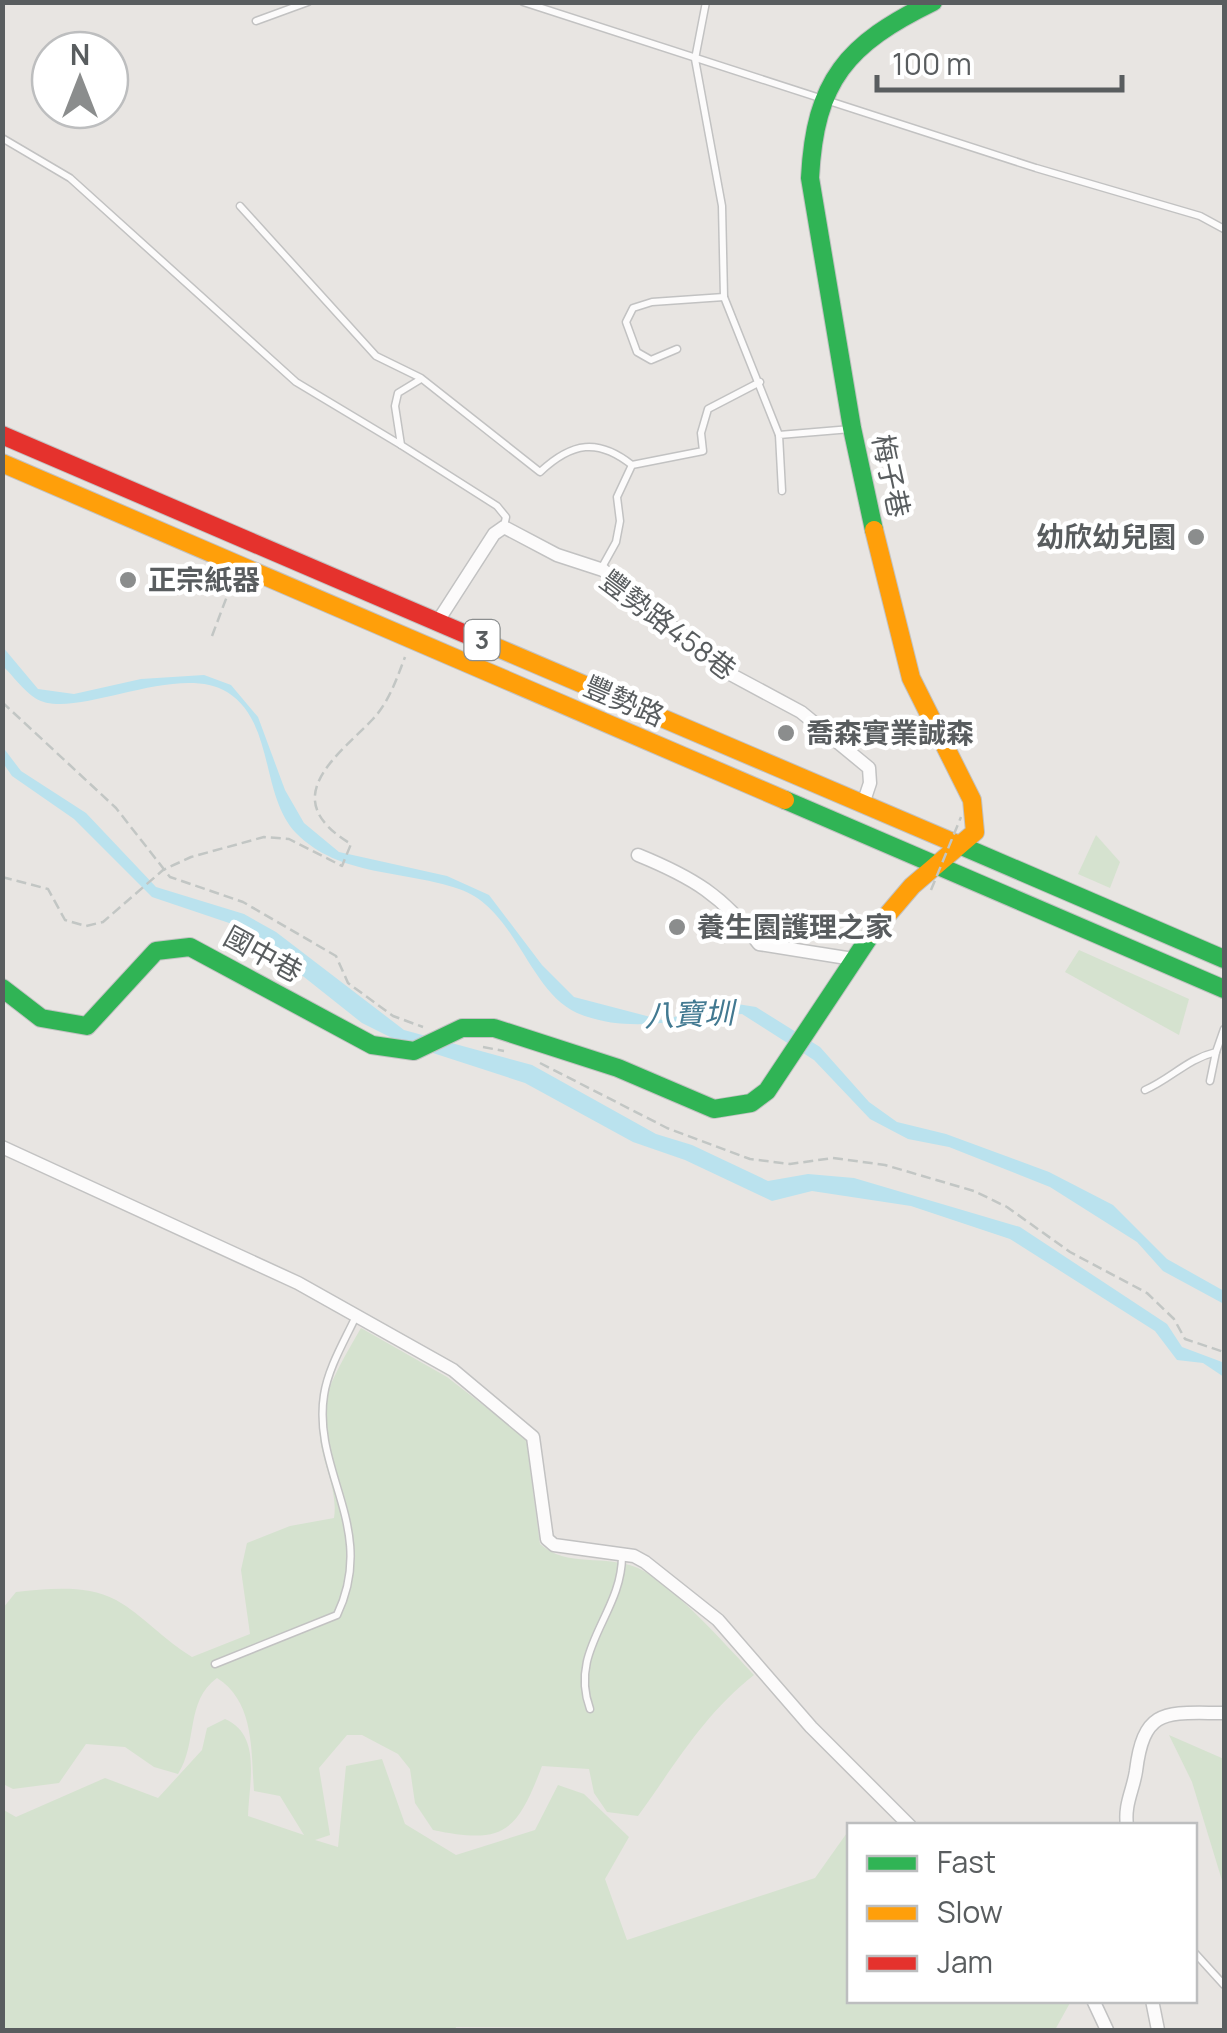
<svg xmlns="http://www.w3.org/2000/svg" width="1227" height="2033" font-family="Manrope,'Noto Sans TC',sans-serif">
<rect width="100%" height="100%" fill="#e8e5e2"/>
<g fill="#d5e2cf">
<path d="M1096,835l24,27 -10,26 -32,-14z"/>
<path d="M1079,950l110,49 -10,36 -114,-63z"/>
<path d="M361,1328l86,49 79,61 14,106c26,24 66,10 98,24 34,16 90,79 116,107 -51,40 -79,90 -116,141l-31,-4 -13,-19 -5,-24 -47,-3c-25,66 -38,79 -109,64l-18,-27 -5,-34 -12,-15 -36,-19h-15l-28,33 11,67 -15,5 23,7 8,-81 36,-7 23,65 51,31 79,-25 23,-45 26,9 45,43 -24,42 22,61 188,-62 34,-48 1,170 221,1 -16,29 -599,-3 -1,3h-452l-1,-221 14,8 89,-39 53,20 44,-48 5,-22 18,-9c37,16 24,63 23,97l56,19 -24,-39 -26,-5c-3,-39 1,-89 -37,-113 -32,23 -19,65 -39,96l-24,-7 -29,-20 -39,-3 -27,39 -46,6 -10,-5v-176l13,-16c33,-3 69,-8 100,8 27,15 49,41 76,57l58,-23 -9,-64 6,-27 43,-17 44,-8c5,-33 -17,-61 -14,-94 3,-33 25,-68 41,-96z"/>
<path d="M1169,1735l55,24v128l-32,-105z"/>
</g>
<g fill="#bae2ee">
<path d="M2,646l36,43 36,5 67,-15 63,-4 27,10 27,32 27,73 19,33 35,29 108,24 42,19 53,70 32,32 88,23 69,-17 25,4 64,40 49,55 28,20 49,12 103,38 64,33 54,54 57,32v13l-61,-33 -26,-29 -87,-55 -101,-40 -41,-8 -38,-20 -56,-59 -72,-46c-56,3 -110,22 -165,-1 -49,-22 -61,-105 -118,-124 -54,-19 -120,-12 -163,-56 -36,-38 -21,-111 -69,-141 -52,-31 -155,31 -192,6 -12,-8 -22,-22 -32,-32z"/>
<path d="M2,746l19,25 65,42 70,74 88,27 32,18 128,98 128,35 124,69 36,11 76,36 40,-7 46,4 166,49 147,97 15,23 40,15 2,15 -21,-14 -26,-3 -22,-29 -145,-92 -99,-33 -99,-15 -40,10 -87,-41 -52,-18 -108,-59 -123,-40 -40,-20 -121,-96 -89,-30 -78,-78 -62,-43 -9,-13z"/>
</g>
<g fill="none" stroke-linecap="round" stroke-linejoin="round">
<g stroke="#c2c2c2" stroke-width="9">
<g id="lane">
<path d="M523,2l513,166 164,48 24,13"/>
<path d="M706,2l-11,57 27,147 2,91 55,138"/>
<path d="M256,21l52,-19"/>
<path d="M2,138l68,40 226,204 105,63"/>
<path d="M240,206l136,150 45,22 119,94c32,-30 58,-34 92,-7"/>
<path d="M677,349l-26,11 -14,-8 -11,-30 7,-14 19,-6 72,-5"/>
<path d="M421,379l-23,14 -3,13 6,39 96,61 9,11 -2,9"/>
<path d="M782,491l-3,-56 72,-6"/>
<path d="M601,569l15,-27 4,-21 -3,-24 15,-32 71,-14 -2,-18 7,-24 52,-27"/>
<path d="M1210,1081l6,-29"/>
<path d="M1145,1090c27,-12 42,-31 71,-38l8,-23"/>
<path d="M215,1664l122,-49c41,-86 -25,-143 -13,-220 4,-27 21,-55 32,-79"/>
<path d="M590,1709c-22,-60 32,-95 32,-153"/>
<path d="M1194,1952l30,33"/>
</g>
</g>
<g stroke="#c2c2c2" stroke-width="15">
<g id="street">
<path d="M438,621l56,-87 10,-7 53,28 46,15 129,105 69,37 68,56 1,15 -7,21"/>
<path d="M638,855c54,22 86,41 121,89l94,15"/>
<path d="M2,1147l296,136 155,87 80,67 14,102 7,6 80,11 11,6 73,58 93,107 99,99"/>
<path d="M1127,1826c-3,-22 6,-35 9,-55 8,-65 31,-58 88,-58"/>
<path d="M1093,2000l14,30"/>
<path d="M1152,2000l6,30"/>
</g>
</g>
<g stroke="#c2c2c2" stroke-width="20">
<g id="fast">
<path d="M874,530l-22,-102 -42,-250c5,-98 37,-134 123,-176"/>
<path d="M785,800l439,189"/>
<path d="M957,844l267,115"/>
<path d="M2,988l39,30 46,8 69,-75 34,-4 182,98 42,6 48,-23h32l124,40 96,41 37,-6 16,-12 105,-158"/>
</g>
</g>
<g stroke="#c2c2c2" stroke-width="20">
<g id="slow">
<path d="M2,463l783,337"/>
<path d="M470,636l487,208"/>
<path d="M872,933l40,-47 63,-54 -3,-32 -61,-122 -37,-148"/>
</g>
</g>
<g stroke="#c2c2c2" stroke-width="20">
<path id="jam" d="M2,435l468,201"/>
</g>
<g stroke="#c2c6c4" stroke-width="2.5" stroke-dasharray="10 5" stroke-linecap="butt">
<path d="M212,636l20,-53"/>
<path d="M2,702l114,106 54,69 73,25 93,54 12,27 45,33 30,11"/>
<path d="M2,877l46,12 17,31 21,6 17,-4 60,-52 28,-13 73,-20 25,2 53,27 9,-22c-75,-45 -16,-86 22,-125 16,-17 24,-41 32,-62"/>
<path d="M483,1047l21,4"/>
<path d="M540,1063l127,65 83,31 40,5 43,-6 52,7 89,26 33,16 63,45 77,41 27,26 11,20 39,13"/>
</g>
<use href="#lane" stroke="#fcfbfb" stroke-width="6"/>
<use href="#street" stroke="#fcfbfb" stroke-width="12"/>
<use href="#fast" stroke="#30b455" stroke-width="18"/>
<use href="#slow" stroke="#ff9f0a" stroke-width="18"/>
<use href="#jam" stroke="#e5322d" stroke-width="18"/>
<path stroke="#c2c6c4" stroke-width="2.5" stroke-dasharray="10 5" stroke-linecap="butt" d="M931,890l30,-73"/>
</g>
<g fill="#8b8d8d" stroke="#fff" stroke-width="4">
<circle cx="1196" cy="537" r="10"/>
<circle cx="128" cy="580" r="10"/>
<circle cx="786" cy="733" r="10"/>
<circle cx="677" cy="927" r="10"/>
</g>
<g text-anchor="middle" stroke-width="9" stroke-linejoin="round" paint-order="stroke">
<rect fill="#fff" stroke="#8b8e8f" stroke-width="2.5" x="464.5" y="620" width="35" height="40" rx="8"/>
<g font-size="25" font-weight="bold" fill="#595d5f">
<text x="482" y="649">3</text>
</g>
<g font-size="28" fill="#595d5f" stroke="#fff">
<text transform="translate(891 476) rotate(78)" y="10">梅子巷</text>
<text transform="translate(668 625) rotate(37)" y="10">豐勢路458巷</text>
<text transform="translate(624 701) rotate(23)" y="10">豐勢路</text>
<text transform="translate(263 954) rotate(29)" y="10">國中巷</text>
</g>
<g font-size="28" font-weight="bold" fill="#595d5f" stroke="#fff" text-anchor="start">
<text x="1176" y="547" text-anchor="end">幼欣幼兒園</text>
<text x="148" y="590">正宗紙器</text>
<text x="806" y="743">喬森實業誠森</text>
<text x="697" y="937">養生園護理之家</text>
</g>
<g font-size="30" font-style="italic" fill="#427991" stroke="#fff">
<text transform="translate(689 1015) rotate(-2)" y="10">八寶圳</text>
</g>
</g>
<rect width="1227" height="2033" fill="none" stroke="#595d5f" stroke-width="10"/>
<rect x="847" y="1823" width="350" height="180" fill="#ffffff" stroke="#bdbebf" stroke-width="2.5"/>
<rect x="867" y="1856" width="50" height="15" fill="#30b455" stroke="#bdbebf" stroke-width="2.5"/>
<text x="937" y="1873" font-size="30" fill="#595d5f">Fast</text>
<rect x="867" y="1906" width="50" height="15" fill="#ff9f0a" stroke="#bdbebf" stroke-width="2.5"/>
<text x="937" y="1923" font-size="30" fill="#595d5f">Slow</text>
<rect x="867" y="1956" width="50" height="15" fill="#e5322d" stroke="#bdbebf" stroke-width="2.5"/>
<text x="937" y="1973" font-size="30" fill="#595d5f">Jam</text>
<g transform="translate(80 80)"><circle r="48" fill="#ffffff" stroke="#bdbebf" stroke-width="2.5"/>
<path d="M0-8L18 38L0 25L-18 38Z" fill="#8b8d8d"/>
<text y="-15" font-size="28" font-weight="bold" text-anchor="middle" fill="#595d5f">N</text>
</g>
<path d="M877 75v15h245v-15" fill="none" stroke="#595d5f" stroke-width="5"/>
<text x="892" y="75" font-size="30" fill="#595d5f" stroke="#ffffff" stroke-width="8" paint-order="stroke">100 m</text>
</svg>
